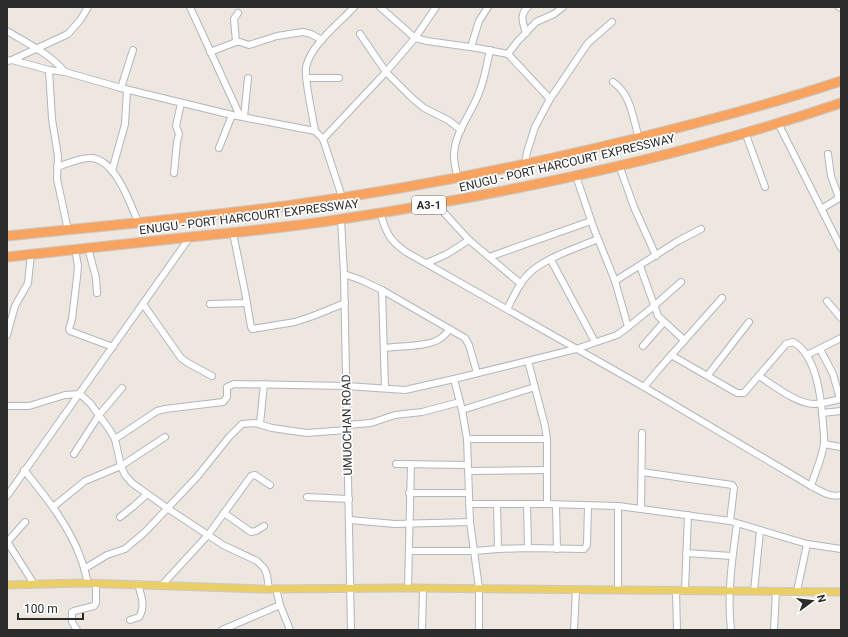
<svg xmlns="http://www.w3.org/2000/svg" width="848" height="637" font-family="Roboto,sans-serif">
<rect width="100%" height="100%" fill="#ede7df"/>
<g fill="none" stroke-linecap="round" stroke-linejoin="round">
<g stroke="#b3b5bf" stroke-width="8">
<g id="minor">
<path d="M190,7l50,109"/>
<path d="M380,7l35,31 12,3 50,7 31,6 42,45"/>
<path d="M839,7l2,1"/>
<path d="M7,31c20,12 43,23 58,41"/>
<path d="M526,33c-3,-10 -7,-18 2,-26"/>
<path d="M360,34l26,38 26,26 12,10 24,12 13,10"/>
<path d="M236,42l-2,-23 4,-6"/>
<path d="M471,47l8,-26 9,-14"/>
<path d="M210,52l26,-10h4l9,3 28,-9 26,-4 8,2 11,6"/>
<path d="M508,54l9,-12 19,-20 18,-8 9,-7"/>
<path d="M12,60l37,10 16,2 56,16 111,27 83,16 8,8 19,58"/>
<path d="M7,61l5,-1 56,-26 13,-15 7,-12"/>
<path d="M49,70l3,49 6,37 -1,23 11,51"/>
<path d="M307,78h32"/>
<path d="M613,82c18,12 20,37 26,56"/>
<path d="M121,88l12,-38"/>
<path d="M244,117l4,-39"/>
<path d="M778,123l63,125"/>
<path d="M315,131c-2,-14 -11,-52 -9,-64 5,-23 34,-44 48,-60"/>
<path d="M745,132l20,55"/>
<path d="M323,139l63,-67 29,-34 21,-31"/>
<path d="M219,148l13,-33"/>
<path d="M828,154l3,22 8,22"/>
<path d="M525,165l2,-13 8,-25 15,-28 38,-56 24,-21"/>
<path d="M619,165l15,42 22,49"/>
<path d="M57,167c10,-3 21,-9 33,-9 25,0 40,45 48,64"/>
<path d="M112,171l13,-47 2,-34"/>
<path d="M174,173l3,-31 2,-8 -3,-8 5,-23"/>
<path d="M576,176l18,53 21,52 13,46"/>
<path d="M458,178c-2,-7 -4,-14 -4,-22 0,-24 19,-44 26,-66 5,-13 7,-27 10,-40"/>
<path d="M436,204l33,36 52,44"/>
<path d="M821,209l20,-12"/>
<path d="M380,213c7,20 8,26 26,39l238,135 167,99c10,5 19,12 30,9"/>
<path d="M341,219l3,55 7,356"/>
<path d="M233,233l12,59 6,35 1,2 43,-7 18,-6 32,-13"/>
<path d="M88,248l8,30 1,15"/>
<path d="M75,249l3,17 -1,11 -5,42 -3,10 1,2 43,16"/>
<path d="M489,257l102,-36"/>
<path d="M551,260l44,82"/>
<path d="M427,263l20,-9 22,-14"/>
<path d="M640,266l18,50 26,24"/>
<path d="M344,274l17,6 21,10 83,48 4,7 8,28"/>
<path d="M615,281l63,-40 23,-12"/>
<path d="M382,290l3,98"/>
<path d="M827,301l14,17"/>
<path d="M143,304l38,54 7,5 24,13"/>
<path d="M210,304l37,-1"/>
<path d="M507,309c7,-13 14,-30 26,-39 17,-14 44,-22 65,-31"/>
<path d="M7,335l8,-29 13,-23 3,-29"/>
<path d="M643,346l21,-24"/>
<path d="M384,348c14,-2 46,-1 57,-10 3,-2 6,-6 9,-9"/>
<path d="M820,349l13,25 7,25"/>
<path d="M671,355l66,38h7l42,-49 7,-2c24,13 28,56 30,81 0,7 2,15 1,21 -2,14 -9,29 -13,42"/>
<path d="M807,355l34,-17"/>
<path d="M528,361l17,65 2,13v65"/>
<path d="M708,375l41,-53"/>
<path d="M759,376c14,9 38,28 55,28 8,0 18,-3 27,-5"/>
<path d="M454,379l8,31 5,29 3,83 9,66v42"/>
<path d="M644,387l15,-18 63,-71"/>
<path d="M7,406h22l36,-11 15,-1 10,9 19,26 6,10 6,27 4,9 7,8 35,25 56,37 34,16 7,7 3,7 2,14"/>
<path d="M462,410l73,-23"/>
<path d="M822,413l19,-2"/>
<path d="M260,424l4,-40"/>
<path d="M347,425l24,-2 24,-8 27,-3 38,-10"/>
<path d="M115,439l42,-28 8,-2 58,-7 4,-5v-10l7,-3 113,2 58,4 49,-11 122,-30 41,-14 11,-8 26,-21 27,-24"/>
<path d="M467,439h80"/>
<path d="M824,444l17,3"/>
<path d="M74,454l25,-39 23,-27"/>
<path d="M396,464l71,1"/>
<path d="M24,470c22,27 46,57 57,89 3,8 5,16 7,24"/>
<path d="M468,471l79,-1"/>
<path d="M642,472l90,13 2,3 -4,33"/>
<path d="M409,493h59"/>
<path d="M7,496l183,-259"/>
<path d="M307,497l42,2"/>
<path d="M469,504h78l71,2 23,3 89,12 77,23 34,5"/>
<path d="M497,504l1,45"/>
<path d="M527,504l1,44"/>
<path d="M556,505l1,44"/>
<path d="M53,507l32,-26 36,-15 44,-29"/>
<path d="M641,509l1,-76"/>
<path d="M224,513l27,19 5,-1 8,-5"/>
<path d="M120,517l14,-11 13,-12"/>
<path d="M350,520l45,4 75,-2"/>
<path d="M25,522l-16,18 -1,3 26,41"/>
<path d="M409,551h65l24,-2 30,-1 56,1 3,-4 1,-39"/>
<path d="M686,553l46,3"/>
<path d="M84,569l23,-14 18,-6 20,-17 52,-55 32,-40 13,-13 13,-1 17,5 35,5 40,-3"/>
<path d="M162,585l46,-50 43,-59 4,-1 15,10"/>
<path d="M408,588l3,-124"/>
<path d="M276,589l4,16 10,25"/>
<path d="M618,590v-84"/>
<path d="M676,590l1,40"/>
<path d="M685,590l3,-75"/>
<path d="M754,591l6,-60"/>
<path d="M797,591l10,-47"/>
<path d="M130,620l9,-3c7,-10 2,-22 -1,-33"/>
<path d="M77,630l-5,-8v-10l2,-1 20,-5 2,-3v-19"/>
<path d="M222,630l58,-25"/>
<path d="M422,630l1,-42"/>
<path d="M574,630l2,-41"/>
<path d="M731,630c-4,-35 1,-71 6,-106"/>
<path d="M774,630l2,-39"/>
</g>
</g>
<g stroke="#c8c8c8" stroke-width="9">
<path id="major" d="M7,585l75,-2 180,6 146,-1 433,4"/>
</g>
<g stroke="#c8c8c8" stroke-width="11">
<g id="highway">
<path d="M7,236c95,-10 190,-18 285,-31 129,-18 258,-44 385,-77 55,-14 110,-29 164,-47"/>
<path d="M7,257c61,-7 122,-13 183,-20 51,-5 102,-10 152,-18 169,-26 337,-61 499,-116"/>
</g>
</g>
<use href="#minor" stroke="#fff" stroke-width="6"/>
<use href="#major" stroke="#ecce66" stroke-width="7"/>
<use href="#highway" stroke="#f8a35f" stroke-width="9"/>
</g>
<g text-anchor="middle" stroke-width="3.5" stroke-linejoin="round" paint-order="stroke">
<rect fill="#fff" stroke="#6b6b6b" stroke-width="1" x="412" y="196" width="34" height="18" rx="3"/>
<g font-size="11" font-weight="bold" fill="#2c2c2c">
<text x="429" y="209">A3-1</text>
</g>
<g font-size="12" fill="#2c2c2c" stroke="#fff">
<text transform="translate(567 163) rotate(-13)" y="4">ENUGU - PORT HARCOURT EXPRESSWAY</text>
<text transform="translate(249 217) rotate(-7)" y="4">ENUGU - PORT HARCOURT EXPRESSWAY</text>
<text transform="translate(347 425) rotate(-91)" y="4">UMUOCHAN ROAD</text>
</g>
</g>
<rect width="848" height="637" fill="none" stroke="#2c2c2c" stroke-width="16"/>
<g transform="translate(812 601) rotate(75)" stroke="#ffffff" stroke-width="3" paint-order="stroke">
<path d="M0-3L7 15L0 10L-7 15Z" fill="#2c2c2c"/>
<text y="-6" font-size="11" font-weight="bold" text-anchor="middle" fill="#2c2c2c">N</text>
</g>
<path d="M18 613v6h65v-6" fill="none" stroke="#2c2c2c" stroke-width="2"/>
<text x="24" y="613" font-size="12" fill="#2c2c2c" stroke="#ffffff" stroke-width="3" paint-order="stroke">100 m</text>
</svg>
